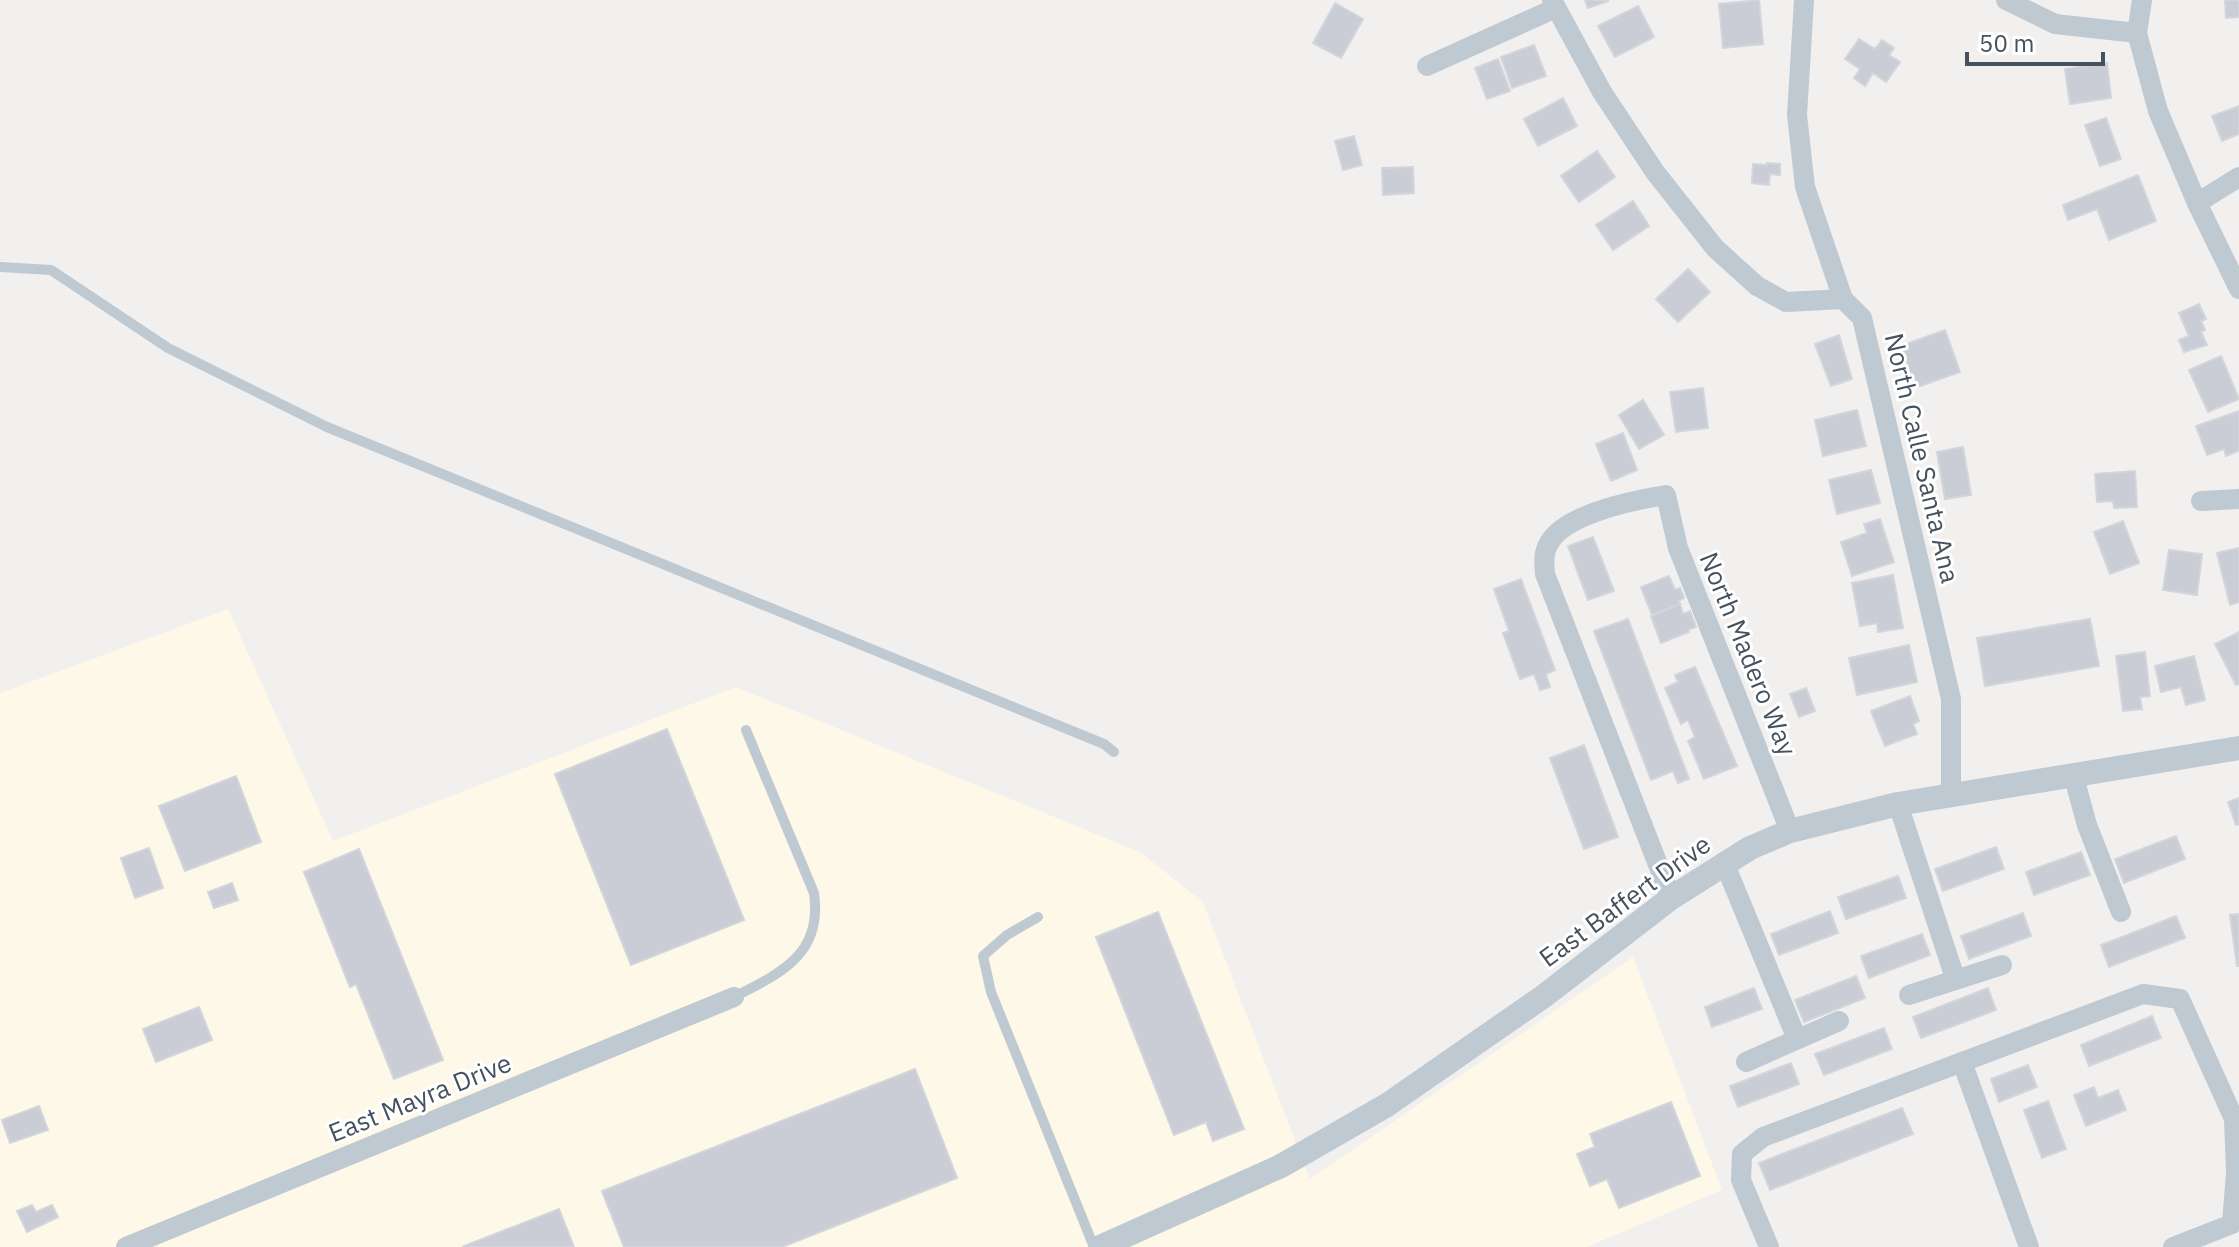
<svg xmlns="http://www.w3.org/2000/svg" width="2239" height="1247" font-family="'IBM Plex Sans',sans-serif">
<rect width="100%" height="100%" fill="#f2efef"/>
<path fill="#fdf8e7" d="M228,609l105,232 403,-154 404,165 63,50 107,277 323,-222 89,233 -135,57h-1587v-554z"/>
<g fill="#cacdd5" stroke="#d2d5db" stroke-width="2">
<path d="M1585,0h23v1l-20,7z"/>
<path d="M1759,0l4,44 -40,4 -4,-44z"/>
<path d="M2225,0h14v17l-13,1z"/>
<path d="M1335,3l28,16 -22,39 -28,-15z"/>
<path d="M1638,6l16,31 -39,20 -17,-31z"/>
<path d="M1859,39l16,10 7,-9 12,8 -5,7 11,7 -14,20 -13,-9 -8,13 -11,-8 6,-9 -15,-10z"/>
<path d="M1534,45l12,31 -34,12 -11,-31z"/>
<path d="M1498,59l12,32 -23,8 -12,-31z"/>
<path d="M2107,63l4,35 -41,6 -5,-35z"/>
<path d="M1563,98l14,28 -39,20 -14,-27z"/>
<path d="M2239,106v28l-17,7 -10,-25z"/>
<path d="M2106,118l15,41 -21,7 -15,-41z"/>
<path d="M1354,136l8,29 -19,5 -8,-29z"/>
<path d="M1597,151l18,26 -36,25 -18,-26z"/>
<path d="M1767,163l13,1v11l-10,-1 -1,11 -17,-2 1,-19 14,1z"/>
<path d="M1413,167l1,26 -31,2 -1,-27z"/>
<path d="M2138,175l18,46 -47,19 -12,-31 -29,11 -5,-15z"/>
<path d="M1633,201l16,25 -36,24 -17,-25z"/>
<path d="M1688,269l22,23 -32,30 -22,-23z"/>
<path d="M2199,304l7,15 -5,2 4,9 -4,2 6,13 -23,7 -5,-12 10,-4 -10,-23z"/>
<path d="M1945,330l15,42 -45,16 -15,-42z"/>
<path d="M1839,335l13,44 -21,7 -16,-42z"/>
<path d="M2221,356l18,43 -31,13 -19,-42z"/>
<path d="M1703,388l5,40 -32,4 -6,-40z"/>
<path d="M1643,400l21,35 -25,14 -20,-34z"/>
<path d="M1857,410l9,36 -43,10 -8,-36z"/>
<path d="M2239,411v40l-13,5 -2,-7 -17,6 -11,-29z"/>
<path d="M1623,433l14,37 -26,11 -15,-37z"/>
<path d="M1963,447l8,48 -26,4 -8,-47z"/>
<path d="M1871,470l9,33 -43,11 -8,-34z"/>
<path d="M2135,471l2,36 -23,1 -1,-7 -16,1 -2,-28z"/>
<path d="M1880,519l14,43 -42,14 -11,-34 26,-9 -3,-9z"/>
<path d="M2123,521l16,42 -29,11 -16,-42z"/>
<path d="M1593,537l21,54 -26,9 -20,-54z"/>
<path d="M2239,548v54l-9,3 -13,-52z"/>
<path d="M2169,550l33,4 -5,41 -34,-5z"/>
<path d="M1893,575l10,53 -25,4 -1,-9 -17,3 -8,-43z"/>
<path d="M1669,576l6,14 5,-2 4,10 -6,3 2,3 -28,11 -11,-28z"/>
<path d="M1521,579l34,91 -9,4 4,13 -10,3 -6,-16 -14,5 -17,-46 6,-2 -15,-42z"/>
<path d="M1680,604l3,10 7,-3 6,16 -8,3 1,2 -28,11 -10,-27z"/>
<path d="M1628,619l61,160 -11,4 -5,-12 -22,9 -57,-149z"/>
<path d="M2090,619l9,47 -114,20 -8,-48z"/>
<path d="M2239,632v52l-3,1 -21,-41z"/>
<path d="M1909,645l8,37 -60,13 -8,-37z"/>
<path d="M2145,652l5,44 -10,1 2,12 -19,2 -7,-55z"/>
<path d="M2194,656l11,44 -19,5 -5,-18 -20,5 -6,-26z"/>
<path d="M1695,667l42,99 -33,13 -16,-38 7,-4 -7,-17 -7,4 -16,-36 13,-6 -3,-7z"/>
<path d="M1806,688l9,23 -16,6 -9,-23z"/>
<path d="M1910,696l9,25 -6,3 4,10 -32,12 -14,-35z"/>
<path d="M667,729l77,191 -113,45 -76,-191z"/>
<path d="M1584,745l34,92 -34,12 -34,-91z"/>
<path d="M236,776l25,66 -76,29 -26,-65z"/>
<path d="M2239,798v26l-3,1 -8,-23z"/>
<path d="M2176,836l9,23 -61,24 -9,-24z"/>
<path d="M1996,847l8,22 -61,22 -8,-22z"/>
<path d="M149,848l14,40 -28,10 -14,-40z"/>
<path d="M359,849l84,211 -49,19 -38,-95 -6,3 -46,-115z"/>
<path d="M2081,852l9,23 -56,20 -8,-23z"/>
<path d="M1898,876l8,22 -60,21 -8,-22z"/>
<path d="M232,883l6,17 -24,8 -6,-16z"/>
<path d="M1830,911l8,22 -59,22 -8,-21z"/>
<path d="M1158,912l86,217 -31,12 -7,-19 -32,13 -78,-198z"/>
<path d="M2023,913l8,23 -62,23 -8,-23z"/>
<path d="M2239,914v52h-2l-7,-51z"/>
<path d="M2176,916l9,22 -76,29 -8,-22z"/>
<path d="M1922,934l8,21 -61,23 -8,-22z"/>
<path d="M1856,976l9,22 -61,24 -9,-22z"/>
<path d="M1754,988l8,21 -50,18 -7,-20z"/>
<path d="M1988,988l8,22 -75,28 -8,-21z"/>
<path d="M199,1007l13,33 -56,22 -13,-33z"/>
<path d="M2152,1016l9,22 -72,28 -8,-21z"/>
<path d="M1884,1028l8,21 -68,26 -9,-21z"/>
<path d="M1791,1063l8,21 -61,23 -8,-21z"/>
<path d="M2028,1065l9,22 -38,15 -8,-23z"/>
<path d="M915,1069l42,109 -175,69h-158l-22,-56z"/>
<path d="M2094,1087l4,11 20,-8 8,20 -40,16 -12,-31z"/>
<path d="M2048,1101l18,48 -24,9 -18,-48z"/>
<path d="M1671,1102l29,74 -81,32 -12,-29 -17,7 -13,-32 18,-7 -5,-13z"/>
<path d="M39,1106l9,24 -38,13 -8,-23z"/>
<path d="M1902,1108l11,26 -143,56 -11,-27z"/>
<path d="M32,1205l4,7 16,-7 6,12 -31,15 -10,-21z"/>
<path d="M559,1209l15,38h-112z"/>
</g>
<g fill="none" stroke-linecap="round" stroke-linejoin="round">
<g stroke="#bec9d2" stroke-width="10">
<path d="M0,267l51,3 117,78 159,79 777,317 10,8"/>
<path d="M1038,917l-31,18 -24,21 8,36 103,255"/>
<path d="M734,997c47,-24 89,-43 80,-104l-68,-163"/>
</g>
<g stroke="#bec9d2" stroke-width="20">
<path d="M1552,0l50,92 53,80 60,76 42,38 29,16 57,-3"/>
<path d="M1804,0l-7,115 8,72 38,112 19,19 89,381v98"/>
<path d="M2006,0l49,24 82,9"/>
<path d="M2142,0l-5,33 21,78 39,92 42,86"/>
<path d="M1427,66l129,-58"/>
<path d="M2197,203l42,-26"/>
<path d="M2201,501l38,-2"/>
<path d="M2073,774l14,51 34,87"/>
<path d="M1898,804l57,174"/>
<path d="M1724,862l73,177"/>
<path d="M1671,898l-126,-324c-1,-11 -2,-21 4,-31 17,-30 86,-43 117,-48l12,53 112,283"/>
<path d="M1909,995l93,-30"/>
<path d="M1746,1062l93,-41"/>
<path d="M1962,1062l67,185"/>
<path d="M126,1247l608,-250"/>
<path d="M1769,1247l-28,-67 1,-26 21,-17 380,-143 37,5 54,120 2,53 -4,52 -59,23"/>
</g>
<path stroke="#bec9d2" stroke-width="24" d="M1100,1247l181,-81 106,-61 157,-109 127,-98 79,-50 40,-17 108,-27 341,-56"/>
</g>
<g text-anchor="middle" stroke-width="6" stroke-linejoin="round" paint-order="stroke">
<g font-size="26" fill="#46515e" stroke="#fff">
<text transform="translate(1922 458) rotate(77)" y="9">North Calle Santa Ana</text>
<text transform="translate(1748 654) rotate(68)" y="9">North Madero Way</text>
<text transform="translate(1625 901) rotate(-36)" y="9">East Baffert Drive</text>
<text transform="translate(420 1098) rotate(-22)" y="9">East Mayra Drive</text>
</g>
</g>
<path d="M1967 52v12h136v-12" fill="none" stroke="#46515e" stroke-width="4"/>
<text x="1979" y="52" font-size="24" fill="#46515e" stroke="#ffffff" stroke-width="6" paint-order="stroke">50 m</text>
</svg>
